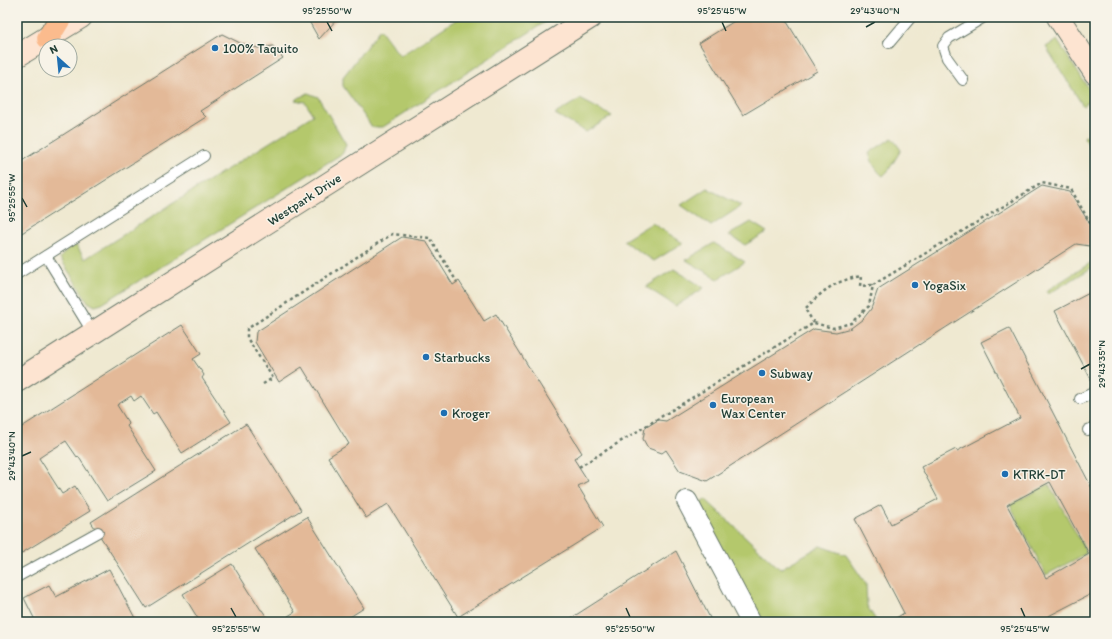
<svg xmlns="http://www.w3.org/2000/svg" width="1112" height="639" font-family="Itim,sans-serif">
<rect width="100%" height="100%" fill="#f7f3e8"/>
<filter id="ink" filterUnits="userSpaceOnUse"><feTurbulence type="fractalNoise" baseFrequency=".025" numOctaves="2"/><feDisplacementMap in="SourceGraphic" scale="8" xChannelSelector="R" yChannelSelector="G"/><feConvolveMatrix kernelMatrix="1 2 1 2 8 2 1 2 1" color-interpolation-filters="sRGB"/></filter>
<filter id="wash" filterUnits="userSpaceOnUse"><feTurbulence type="fractalNoise" baseFrequency=".012" numOctaves="4" result="noise"/><feDisplacementMap in="SourceGraphic" scale="16" xChannelSelector="R" yChannelSelector="G"/><feGaussianBlur stdDeviation="0.9" result="paint"/><feColorMatrix in="noise" values="0 0 0 0 0 0 0 0 0 0 0 0 0 0 0 0 0 1.4 0 .05"/><feComposite in="paint" operator="in"/></filter>
<g filter="url(#wash)">
<rect width="100%" height="100%" fill="#efe9d1"/>
<g fill="#b4c86c" stroke="#6a8250">
<path d="M460,17h93l-170,110h-11l-29,-41v-9l37,-48 20,27z"/>
<path d="M1057,40l37,57 -11,9 -37,-59z"/>
<path d="M308,93l10,4 28,47 -3,9 -241,151 -7,2 -7,-4 -28,-44 8,-10 8,-3 9,14 228,-144 -8,-13 -10,-2z"/>
<path d="M580,99l32,17 -26,16 -31,-18z"/>
<path d="M1095,131v14l-4,3 -7,-11z"/>
<path d="M892,138l9,12 -13,21 -5,5c-7,-5 -12,-15 -14,-23z"/>
<path d="M707,188l34,18 -30,20 -30,-21z"/>
<path d="M751,222l16,10 -22,13 -16,-10z"/>
<path d="M652,223l31,20 -29,18 -31,-20z"/>
<path d="M714,243l31,19 -27,17 -32,-19z"/>
<path d="M1095,260v6l-47,28 -2,-3z"/>
<path d="M674,269l30,19 -28,18 -30,-19z"/>
<path d="M1049,484l38,69 -41,22 -36,-70z"/>
<path d="M705,499l75,70 40,-23 26,9 20,29 1,22 10,16h-116l-64,-117z"/>
</g>
<g id="blocks">
<g fill="#e3b998" fill-rule="evenodd">
<path d="M314,17h25l-20,22 -9,-16z"/>
<path d="M741,17h43l33,54 -74,44 -44,-72z"/>
<path d="M222,34l18,9 18,5 15,-2 10,12 -83,53 6,6 -189,119v-72z"/>
<path d="M1042,186l28,6 23,37 -3,17 -14,-2 -369,237 -27,-10 -14,-21 -4,3 -14,-5 -5,-9 2,-11 13,-8 8,1 148,-92 22,3 15,-4 12,-9 8,-10 7,-20z"/>
<path d="M402,237l24,4 27,44 6,-4 25,40 12,-7 86,139 -8,6 14,22 -10,5 25,41 -145,90 -70,-113 -22,14 -38,-61 21,-13 -47,-77 -23,15 -24,-40 1,-10z"/>
<path d="M1095,290v97l-40,-76z"/>
<path d="M182,325l19,29 -8,5 11,16 -2,3 29,44 -49,31 -26,-41 -3,2 -12,-18 -7,5 -3,-5 -14,9 12,19 -2,2 29,45 -49,30 -29,-45 -1,1 -11,-16 -18,11 -9,6 23,36 13,-8 15,25 -73,45v-126z"/>
<path d="M1009,328l86,166v98l-58,30h-143l-1,-2 11,-7 -49,-94 26,-14 10,19 47,-25 -17,-32 35,-18 1,2 63,-33 -39,-76zM1050,482l39,72 -43,24 -39,-73z"/>
<path d="M246,424l55,86 -155,98 -55,-86z"/>
<path d="M307,517l57,91 -22,14h-51l-3,-6 7,-4 -40,-63z"/>
<path d="M676,551l36,71h-147z"/>
<path d="M232,564l29,46h1l8,12h-70l-17,-28z"/>
<path d="M109,569l27,51 -5,2h-95l-12,-24 25,-13 7,12z"/>
<path d="M174,618l3,4h-10z"/>
</g>
</g>
</g>
<g filter="url(#ink)">
<use href="#blocks" fill-opacity="0" stroke="#68796b" stroke-width="1"/>
<g fill="none" stroke-linecap="round" stroke-linejoin="round">
<g stroke="#68796b" stroke-width="12">
<g id="service">
<path d="M889,43l22,-26"/>
<path d="M963,80l-16,-22 -4,-12 6,-8 35,-21"/>
<path d="M46,256l47,77"/>
<path d="M17,274l187,-118"/>
<path d="M1080,399l15,-7"/>
<path d="M1088,430l7,-3"/>
<path d="M17,577l81,-45"/>
</g>
</g>
<g stroke="#68796b" stroke-width="22">
<path id="minor" d="M687,501l64,121"/>
</g>
<g stroke="#68796b" stroke-width="24">
<g id="secondary">
<path d="M1058,17l37,56"/>
<path d="M17,56l64,-39"/>
<path d="M17,381l574,-364"/>
</g>
</g>
<g stroke="#68796b" stroke-width="24">
<path id="motorway" d="M48,38l13,-21"/>
</g>
<g stroke="#68796b" stroke-width="2.5" stroke-dasharray="3 3" stroke-linecap="butt">
<path d="M1093,250l2,-11"/>
<path d="M814,323l-9,-14c18,-19 30,-28 56,-33l-1,10 13,-1"/>
<path d="M263,384l10,-6 -26,-40v-9l145,-95 38,4 27,44"/>
<path d="M579,467l235,-144 19,5 18,-5 18,-17 4,-21 169,-102 29,6 24,43"/>
</g>
<use href="#service" stroke="#fff" stroke-width="10"/>
<use href="#minor" stroke="#fff" stroke-width="20"/>
<use href="#secondary" stroke="#fde4d1" stroke-width="22"/>
<use href="#motorway" stroke="#fbbb8d" stroke-width="22"/>
</g>
</g>
<path fill="none" stroke="#1f3d34" stroke-width="1.5" d="M327,22l5,9M722,22l4,9M866,27l9,-5M22,198l5,9M1081,369l9,-5M22,456l9,-4M231,608l5,9M626,608l4,9M1021,608l4,9"/>
<g fill="#1f6fb2" stroke="#f7f3e8" stroke-width="1.5">
<circle cx="215" cy="48" r="4"/>
<circle cx="915" cy="285" r="4"/>
<circle cx="426" cy="357" r="4"/>
<circle cx="762" cy="373" r="4"/>
<circle cx="713" cy="405" r="4"/>
<circle cx="444" cy="413" r="4"/>
<circle cx="1005" cy="474" r="4"/>
</g>
<g text-anchor="middle" stroke-width="3" stroke-linejoin="round" paint-order="stroke">
<g font-size="13" fill="#1f3d34" stroke="#f7f3e8" text-anchor="start">
<text x="223" y="53">100% Taquito</text>
<text x="923" y="290">YogaSix</text>
<text x="434" y="362">Starbucks</text>
<text x="770" y="378">Subway</text>
<text x="721" y="403">European<tspan x="721" dy="15">Wax Center</tspan></text>
<text x="452" y="418">Kroger</text>
<text x="1013" y="479">KTRK-DT</text>
</g>
<g font-size="13" fill="#1f3d34" stroke="#f7f3e8">
<text transform="translate(304 199) rotate(-33)" y="5">Westpark Drive</text>
</g>
</g>
<rect width="1112" height="639" fill="none" stroke="#f7f3e8" stroke-width="44"/>
<g transform="translate(58 58) rotate(333)"><circle r="19" fill="#f7f3e8" stroke="#a1aaa0"/>
<path d="M0-3L7 15L0 10L-7 15Z" fill="#1f6fb2"/>
<text y="-6" font-size="11" font-weight="bold" text-anchor="middle" fill="#1f3d34">N</text>
</g>
<rect x="22" y="22" width="1068" height="595" fill="none" stroke="#1f3d34" stroke-width="1.5"/>
<g font-size="10" text-anchor="middle" fill="#1f3d34">
<text x="327" y="14">95°25'50"W</text>
<text x="722" y="14">95°25'45"W</text>
<text x="875" y="14">29°43'40"N</text>
<text transform="translate(11 198) rotate(-90)" y="4">95°25'55"W</text>
<text transform="translate(1101 364) rotate(-90)" y="4">29°43'35"N</text>
<text transform="translate(11 456) rotate(-90)" y="4">29°43'40"N</text>
<text x="236" y="632">95°25'55"W</text>
<text x="630" y="632">95°25'50"W</text>
<text x="1025" y="632">95°25'45"W</text>
</g>
</svg>
